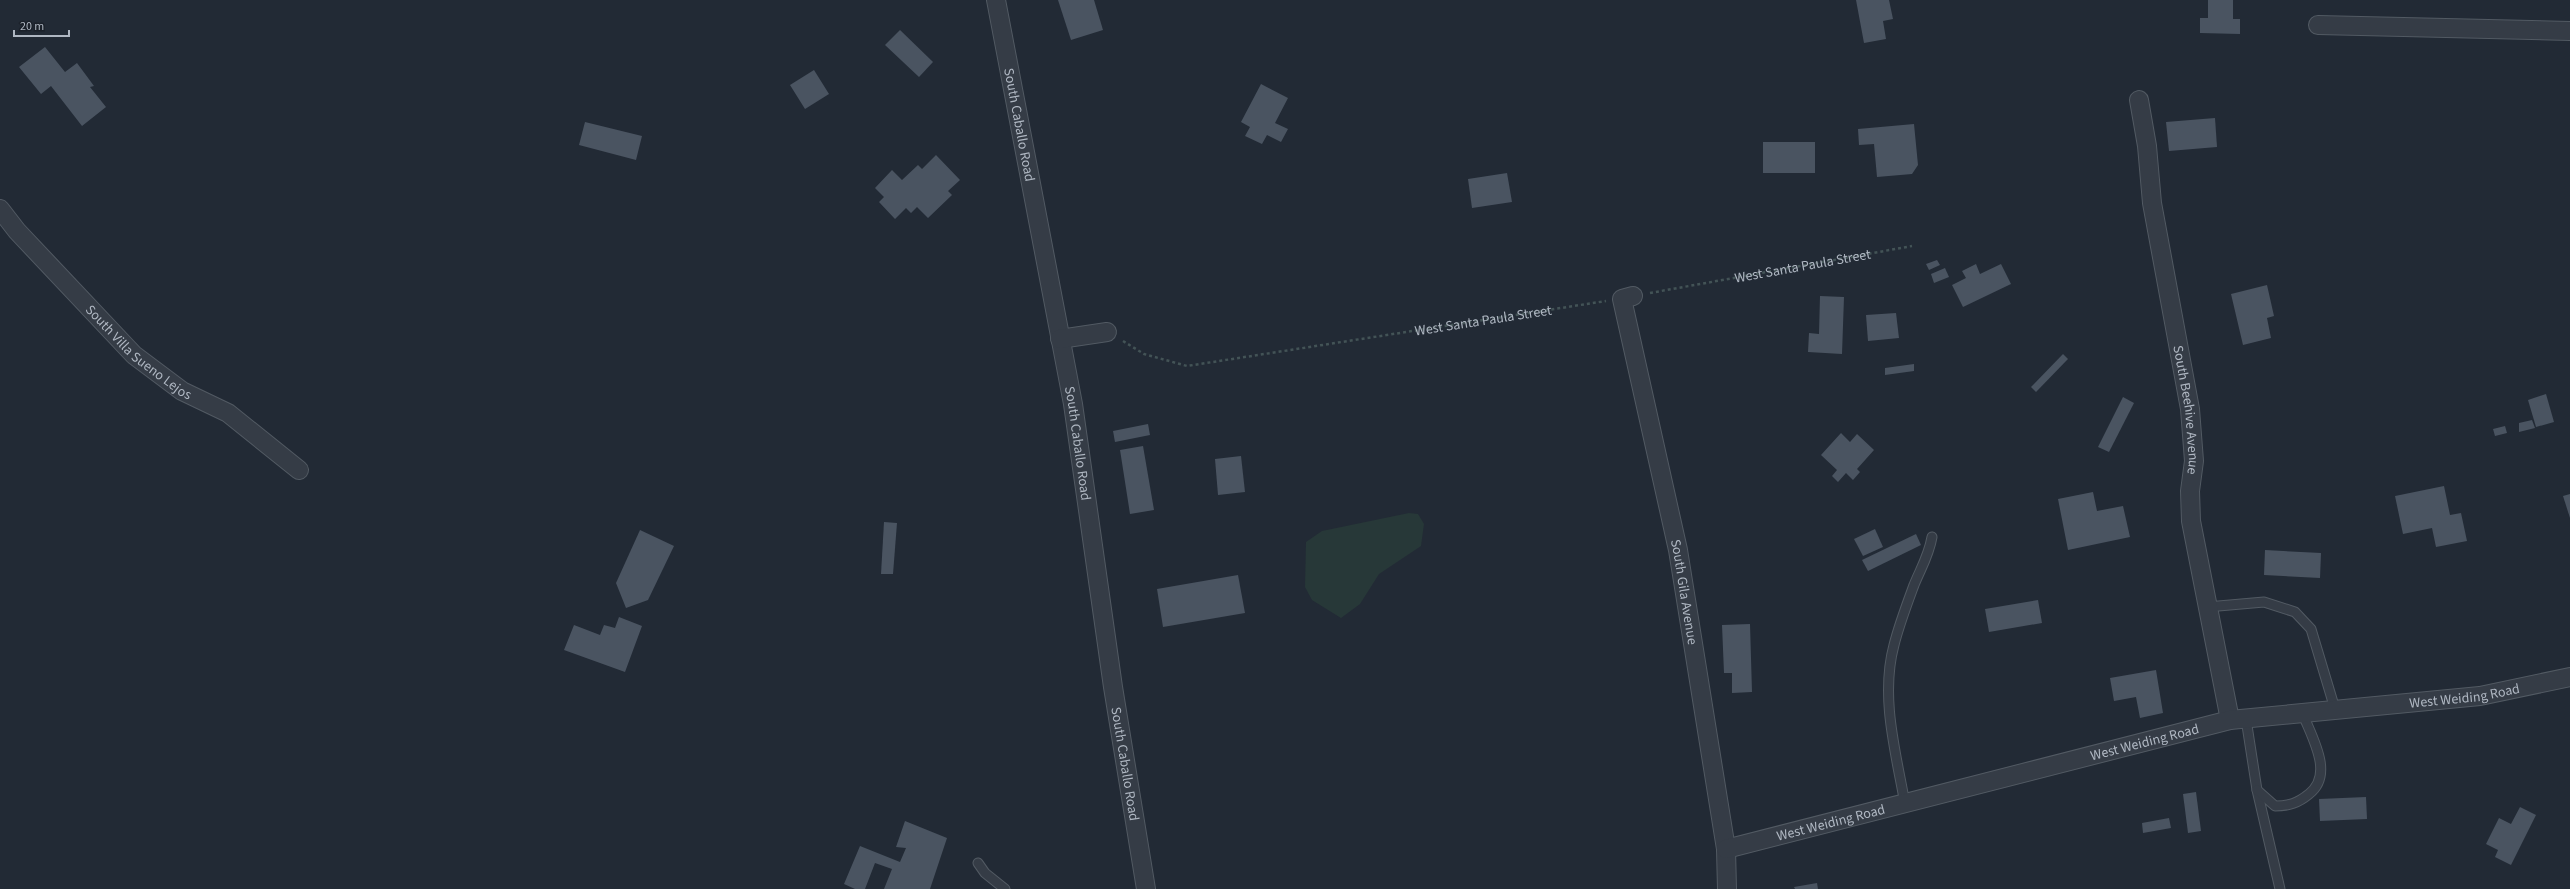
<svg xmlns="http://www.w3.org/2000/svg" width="2570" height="889" font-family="'Source Sans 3',sans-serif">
<rect width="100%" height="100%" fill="#222a35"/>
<path fill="#273838" d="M1409,513l9,1 6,10 -3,22 -42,28 -19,30 -19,14 -29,-18 -7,-13 1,-45 16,-11z"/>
<g fill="#4a5461">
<path d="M1058,0h36l9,30 -32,10z"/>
<path d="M1856,0h33l4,19 -10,2 3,18 -22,4z"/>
<path d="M2208,0h25v19h7v15l-40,-1v-15h8z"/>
<path d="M900,30l33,32 -14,15 -34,-32z"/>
<path d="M45,47l20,25 12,-9 17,23 -4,1 16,20 -24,19 -31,-40 -10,8 -22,-27z"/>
<path d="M814,70l15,24 -24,15 -15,-24z"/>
<path d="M1261,84l27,14 -13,25 13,6 -7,13 -14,-7 -5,9 -17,-8 5,-9 -9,-5z"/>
<path d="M2215,118l2,29 -48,4 -3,-29z"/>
<path d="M585,122l57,14 -6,24 -57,-15z"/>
<path d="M1914,124l4,41 -6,9 -35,3 -3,-33 -15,1 -1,-16z"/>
<rect x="1763" y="142" width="52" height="31"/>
<path d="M936,155l24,25 -12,11 4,4 -24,23 -11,-11 -6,6 -5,-5 -11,11 -16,-17 5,-5 -9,-9 17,-18 10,10 16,-15 4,4z"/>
<path d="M1507,173l5,29 -40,6 -4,-29z"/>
<path d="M1937,260l3,5 -11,5 -3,-6z"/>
<path d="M1976,264l4,10 21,-10 10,20 -48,23 -11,-22 14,-7 -4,-7z"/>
<path d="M1945,268l4,9 -15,6 -3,-9z"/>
<path d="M2267,285l7,31 -7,2 4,20 -28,7 -12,-51z"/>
<path d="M1820,296l24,1 -2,57 -34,-2 1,-19 10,1z"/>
<path d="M1896,313l3,25 -31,3 -2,-26z"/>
<path d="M2063,354l5,5 -32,33 -5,-5z"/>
<path d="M1914,364v7l-29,4v-7z"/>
<path d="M2546,394l8,28 -18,5 -8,-27z"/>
<path d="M2123,397l11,6 -25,49 -11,-5z"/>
<path d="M2532,420l3,8 -16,4v-9z"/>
<path d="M1148,424l2,11 -35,7 -2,-11z"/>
<path d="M2505,426l2,7 -12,3 -2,-7z"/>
<path d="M1841,433l9,9 7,-8 17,16 -17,19 3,3 -7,8 -7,-7 -8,9 -6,-6 5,-6 -16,-15z"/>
<path d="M1143,446l11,64 -24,4 -10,-64z"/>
<path d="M1241,456l4,36 -27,3 -3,-36z"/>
<path d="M2444,486l6,29 11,-2 6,28 -31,6 -4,-19 -29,6 -8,-38z"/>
<path d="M2093,492l4,19 26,-5 7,31 -62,13 -10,-51z"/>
<path d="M2570,494v24l-7,-22z"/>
<path d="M884,522l13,1 -4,51h-12z"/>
<path d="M1875,529l8,18 -20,9 -9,-17z"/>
<path d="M640,530l34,16 -26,54 -22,8 -10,-25z"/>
<path d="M1916,534l5,11 -53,26 -6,-11z"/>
<path d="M2265,550l56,3 -1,25 -56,-3z"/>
<path d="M1238,575l7,38 -82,14 -6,-38z"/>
<path d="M2038,600l4,23 -53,9 -4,-23z"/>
<path d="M619,617l23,9 -17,46 -61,-22 10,-25 26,10 4,-10 11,3z"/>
<path d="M1750,624l2,68 -20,1v-20h-8l-2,-48z"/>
<path d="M2156,670l7,43 -23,5 -4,-21 -22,4 -4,-23z"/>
<path d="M2196,792l5,39 -13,2 -5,-39z"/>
<path d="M2366,797l1,22 -47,2 -1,-22z"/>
<path d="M2520,807l16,8 -25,50 -16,-8 3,-7 -12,-6 13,-26 12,6z"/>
<path d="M2169,818l2,10 -28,5 -1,-10z"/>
<path d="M905,821l42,17 -17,51h-46l8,-20 -17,-6 -10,26h-10l-11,-5 16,-38 40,16 6,-14 -10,-1z"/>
<path d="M1817,883l1,6h-23l-1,-2z"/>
</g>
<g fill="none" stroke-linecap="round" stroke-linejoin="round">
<g stroke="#525a63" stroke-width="11">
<g id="lane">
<path d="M2207,607l57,-5 31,10 16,17 24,80"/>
<path d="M2246,719l11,71 23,99"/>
<path d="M2257,790l18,16c14,0 23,-3 34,-12 26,-20 2,-58 -7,-82"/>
<path d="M1905,804c-9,-51 -25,-107 -11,-159 5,-20 13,-41 20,-60 7,-17 15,-30 18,-48"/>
<path d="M978,863l7,10 20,16"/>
</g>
</g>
<g stroke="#525a63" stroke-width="20">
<g id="street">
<path id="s3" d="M996,0l77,404 40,283 33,202"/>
<path d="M2318,25l252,6"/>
<path id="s4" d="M2139,100l8,46 5,57 38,206 4,52 -4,30 1,30 39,199"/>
<path id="s5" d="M0,209l17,22 117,124 48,36 46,22 71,57"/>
<path id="s6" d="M1633,296l-11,3 56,251 48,299 1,40"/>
<path d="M1060,339l47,-7"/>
<path id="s7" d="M1726,849l504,-129 250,-24 90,-19"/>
</g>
</g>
<g stroke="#435356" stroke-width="2.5" stroke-dasharray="3 3" stroke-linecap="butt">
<path id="s1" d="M1650,293l262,-47"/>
<path id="s2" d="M1123,341l21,13 43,12 419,-65"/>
</g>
<use href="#lane" stroke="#353c46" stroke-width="9"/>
<use href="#street" stroke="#353c46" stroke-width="18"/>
</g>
<g text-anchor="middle" stroke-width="4" stroke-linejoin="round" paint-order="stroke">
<g font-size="14" fill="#afb7c2" stroke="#1b212a">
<text dy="5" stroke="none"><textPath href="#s3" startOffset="127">South Caballo Road</textPath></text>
<text dy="5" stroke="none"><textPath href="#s1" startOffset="155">West Santa Paula Street</textPath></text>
<text dy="5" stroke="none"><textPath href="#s2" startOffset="369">West Santa Paula Street</textPath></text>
<text dy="5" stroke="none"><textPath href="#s5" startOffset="200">South Villa Sueno Lejos</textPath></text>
<text dy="5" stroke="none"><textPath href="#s4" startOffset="314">South Beehive Avenue</textPath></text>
<text dy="5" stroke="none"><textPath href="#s3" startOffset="451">South Caballo Road</textPath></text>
<text dy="5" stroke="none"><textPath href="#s6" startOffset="311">South Gila Avenue</textPath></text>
<text dy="5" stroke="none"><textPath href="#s7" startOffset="756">West Weiding Road</textPath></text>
<text dy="5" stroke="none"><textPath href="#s7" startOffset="432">West Weiding Road</textPath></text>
<text dy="5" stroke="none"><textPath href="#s3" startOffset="775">South Caballo Road</textPath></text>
<text dy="5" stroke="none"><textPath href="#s7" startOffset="108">West Weiding Road</textPath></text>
</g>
</g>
<path d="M14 30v6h55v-6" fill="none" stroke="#afb7c2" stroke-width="2"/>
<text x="20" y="30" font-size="12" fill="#afb7c2" stroke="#1b212a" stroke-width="3" paint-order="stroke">20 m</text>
</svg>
